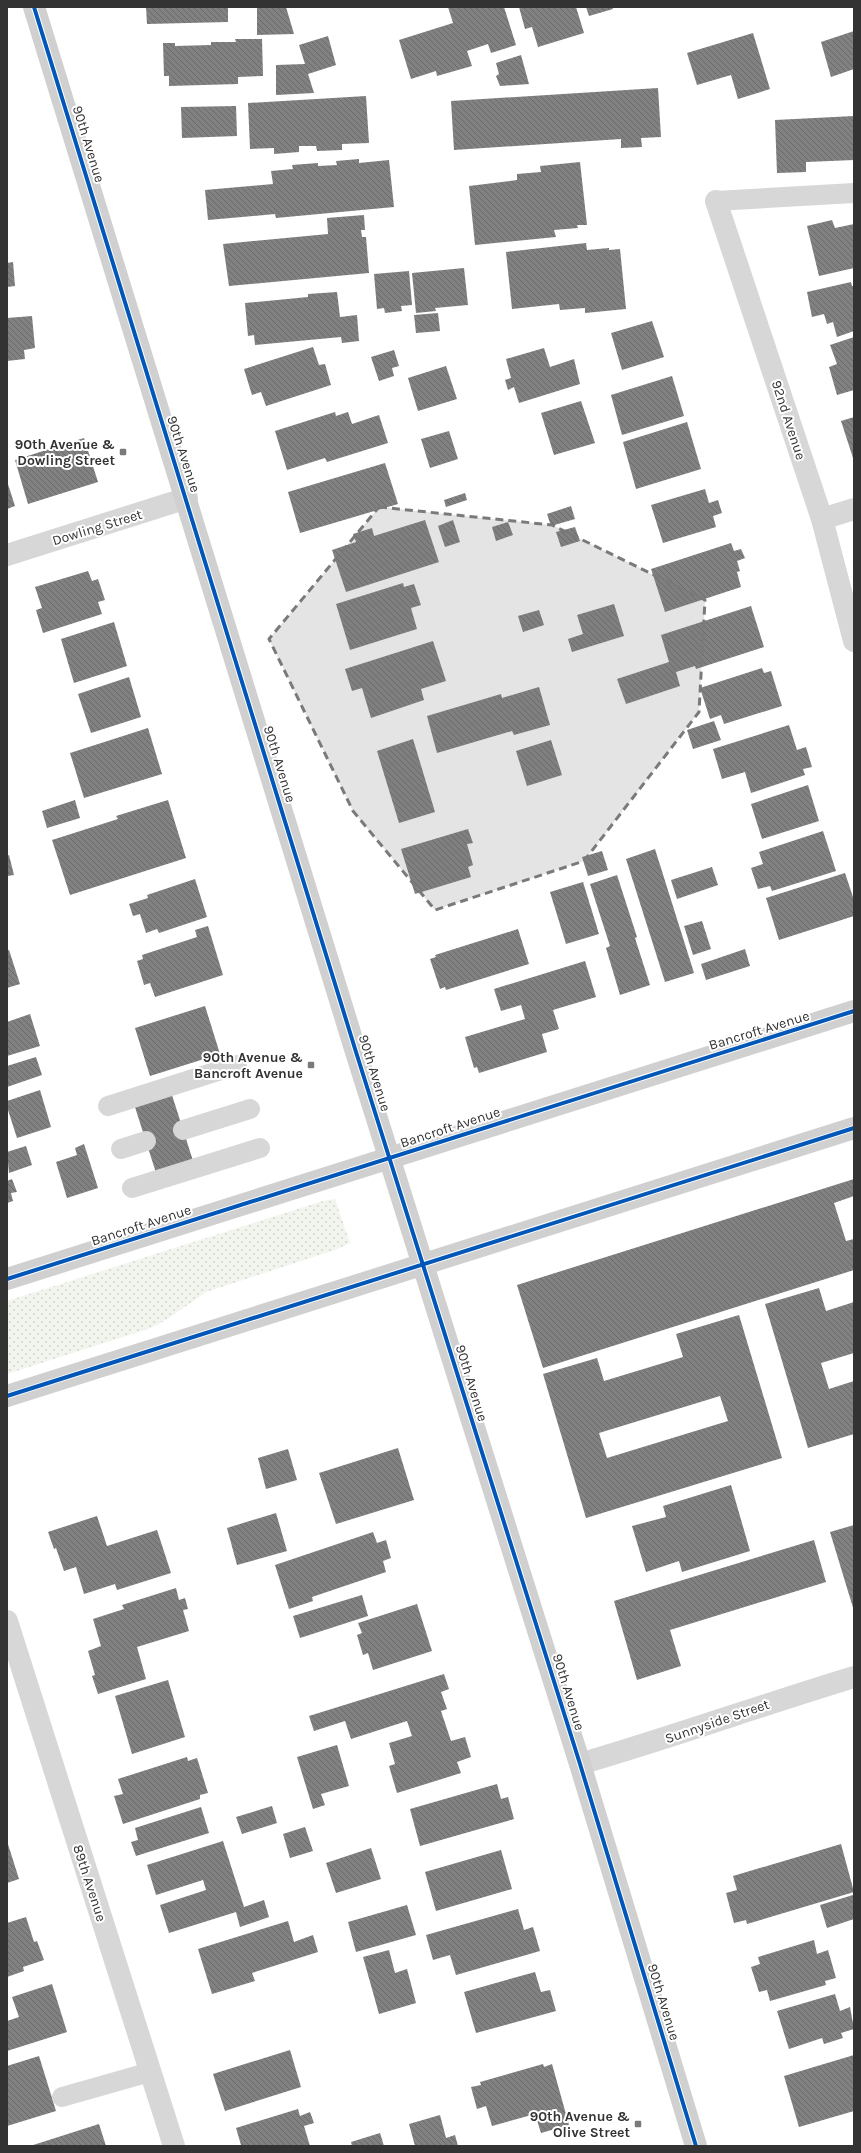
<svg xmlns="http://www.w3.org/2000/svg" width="861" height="2153" font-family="Karla,sans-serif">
<defs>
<pattern id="green-dots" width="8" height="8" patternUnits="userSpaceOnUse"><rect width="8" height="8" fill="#f1f5ed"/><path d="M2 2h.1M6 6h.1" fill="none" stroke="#cfd2cc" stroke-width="1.8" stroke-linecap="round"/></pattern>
<pattern id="building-back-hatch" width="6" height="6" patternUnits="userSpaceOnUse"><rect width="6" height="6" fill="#818181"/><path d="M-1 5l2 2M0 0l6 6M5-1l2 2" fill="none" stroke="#6a6a6a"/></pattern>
</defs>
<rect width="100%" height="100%" fill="#fff"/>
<path fill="url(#green-dots)" d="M335,1199l15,44 -15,7 -129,42 -37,26 -18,10 -144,46v-73l316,-100z"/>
<g fill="url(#building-back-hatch)" fill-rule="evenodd">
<path d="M146,7h82v15l-81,2z"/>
<path d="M257,7h29l8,27 -37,1z"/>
<path d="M448,7h56l12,38 -25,8 -3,-9 -21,7 5,15 -35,10 -1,-5 -25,8 -12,-39 54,-17z"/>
<path d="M519,7h57l8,26 -46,14 -6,-20 -7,2z"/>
<path d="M586,7h26l1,2 -24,7z"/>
<path d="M854,31v38l-23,8 -10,-35z"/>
<path d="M753,33l17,56 -32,10 -7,-24 -34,10 -10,-32z"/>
<path d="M328,36l8,29 -28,9 6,19 -38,2v-30l29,-1 -6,-19z"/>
<path d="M235,39h27l1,37 -25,1v7l-69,2v-10h-5l-1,-33h12v3l36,-1v-3h25z"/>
<path d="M521,55l8,29 -29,2 -4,-10 3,-2 -3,-11z"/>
<path d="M658,88l3,49 -20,1 1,9 -21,1v-9l-167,11 -3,-49z"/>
<path d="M366,96l3,47 -27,1v6l-25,1 -1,-5h-17v6l-25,2v-6l-24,1 -2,-46z"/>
<path d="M236,106l1,30 -55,2 -1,-31z"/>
<path d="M854,116v44l-48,2v10l-29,1 -2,-53z"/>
<path d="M359,159v4l30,-3 5,47 -118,11 -1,-4 -67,6 -3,-30 68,-6 -2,-13 22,-2 -1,-4 26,-2v3l19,-1 -1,-4z"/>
<path d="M580,162l7,63h-10l1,3 -24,2 2,7 -81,8 -6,-59 48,-6v-6l24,-2 -1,-6z"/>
<path d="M364,215l1,15h-4l1,7h4l3,36 -140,13 -6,-42 105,-10 -1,-16z"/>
<path d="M832,220l3,8 19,-4v44l-35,8 -12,-50z"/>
<path d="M586,243l1,7 22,-2v2l11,-1 6,60 -41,4v-5l-25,2 -1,-6 -47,5 -6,-57z"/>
<path d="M13,262l2,24 -8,1v-24z"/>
<path d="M464,268l4,37 -33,3 1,3 -20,2 -4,-40z"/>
<path d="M409,271l3,34 -11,1 1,5 -17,2 -1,-5 -7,1 -3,-35z"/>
<path d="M851,282l1,4h2v45l-17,6 -4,-15 -6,2 -3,-10 -12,3 -5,-25z"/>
<path d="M337,292l3,25 17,-2 2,26 -17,2 -1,-6 -86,8 -1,-10 -6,1 -3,-33 63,-6v-3z"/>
<path d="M438,313l2,18 -24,2 -2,-18z"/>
<path d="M32,316l3,32 -11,2 1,9 -18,2v-43z"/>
<path d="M652,321l12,36 -42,13 -11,-37z"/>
<path d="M854,337v53l-17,5 -8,-28 8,-3 -7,-19z"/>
<path d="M313,347l6,18 6,-1 6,21 -65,21 -5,-14 -9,3 -8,-26z"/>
<path d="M544,348l6,19 24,-8 6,25 -61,19 -5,-16 -6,3 -3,-10 6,-2 -5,-19z"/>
<path d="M394,350l5,16 -7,2 2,8 -15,5 -8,-24z"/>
<path d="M446,366l11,33 -39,12 -10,-33z"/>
<path d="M672,376l12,40 -62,19 -11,-40z"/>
<path d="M581,401l14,42 -41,12 -13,-42z"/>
<path d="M335,412l1,4 12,-4 4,12 27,-9 9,28 -61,19 -2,-4 -38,12 -12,-39z"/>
<path d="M854,417v44l-13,-40z"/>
<path d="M687,422l14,47 -65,20 -13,-47z"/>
<path d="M449,431l9,28 -28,9 -9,-29z"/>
<path d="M84,438l14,44 -70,22 -13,-44z"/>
<path d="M385,463l13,41 -98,29 -12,-41z"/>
<path d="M7,481l8,25 -8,3z"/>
<path d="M705,489l4,14 9,-3 4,13 -9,3 3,11 -53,16 -12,-38z"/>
<path d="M465,493l2,7 -21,7 -2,-7z"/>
<path d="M571,506l4,13 -24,7 -4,-12z"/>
<path d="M425,520l14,42 -93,30 -14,-42 24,-8 -3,-8 19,-6 2,8z"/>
<path d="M453,520l7,22 -15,5 -7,-21z"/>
<path d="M508,522l5,13 -17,6 -4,-14z"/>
<path d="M575,527l5,14 -19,6 -5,-15z"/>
<path d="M731,543l3,8 7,-2 4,9 -8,3 3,10 -3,1 4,15 -76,25 -14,-43z"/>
<path d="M88,571l4,10 6,-2 7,21 -7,2 4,12 -59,19 -7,-23 6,-2 -7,-21z"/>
<path d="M403,583l1,4 10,-3 7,21 -10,3 6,21 -67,21 -14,-46z"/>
<path d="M614,604l10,32 -52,16 -4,-13 15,-5 -6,-19z"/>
<path d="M751,606l13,41 -68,22 -1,-3 -19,6 4,14 -54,18 -9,-25 52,-17 -8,-27z"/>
<path d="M539,610l5,15 -21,7 -5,-16z"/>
<path d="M114,622l13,44 -53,17 -13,-44z"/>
<path d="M433,641l13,40 -25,8 3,11 -53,18 -9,-30 -10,3 -7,-22z"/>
<path d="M762,668l2,5 7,-2 11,35 -58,18 -3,-9 -11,4 -10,-31z"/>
<path d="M129,677l12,40 -50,16 -13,-39z"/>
<path d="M539,687l11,38 -36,10 -2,-4 -75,22 -10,-37 74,-22 1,4z"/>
<path d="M714,721l7,19 -28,9 -6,-19z"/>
<path d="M789,725l8,25 9,-3 6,20 -9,2 2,6 -54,18 -6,-21 -23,7 -9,-30z"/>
<path d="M148,728l14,46 -78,24 -14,-45z"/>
<path d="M413,739l22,73 -36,11 -22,-72z"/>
<path d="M551,740l11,35 -35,11 -11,-35z"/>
<path d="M808,785l11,36 -57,18 -11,-35z"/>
<path d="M75,800l5,18 -33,10 -5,-17z"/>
<path d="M168,800l18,58 -116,37 -18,-55 66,-21 -2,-3z"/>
<path d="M468,829l5,14 -6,1 6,21 -5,2 3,10 -56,17 -14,-45z"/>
<path d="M823,831l13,40 -64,20 -2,-5 -12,3 -7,-21 12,-4 -4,-12z"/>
<path d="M655,849l39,124 -29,9 -39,-123z"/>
<path d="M602,851l6,19 -20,6 -6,-19z"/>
<path d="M9,855l5,20 -7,1v-20z"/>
<path d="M712,867l6,18 -41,14 -6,-19z"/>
<path d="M845,873l9,27v16l-75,24 -13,-42z"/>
<path d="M617,875l20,62 -2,1 15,47 -30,10 -14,-47 4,-2 -20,-62z"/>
<path d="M195,879l12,38 -48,16 -2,-4 -11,4 -6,-19 -7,2 -4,-12 19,-6 -1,-3z"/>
<path d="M583,882l16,52 -33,10 -16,-52z"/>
<path d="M702,921l9,28 -18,6 -9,-29z"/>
<path d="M208,926l15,49 -68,22 -5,-14 -6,2 -7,-24 6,-2 -1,-4 55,-18 -2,-7z"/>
<path d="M518,929l11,35 -83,26 -1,-3 -5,2 -10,-30 6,-2 -1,-2z"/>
<path d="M745,949l5,17 -44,14 -5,-16z"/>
<path d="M9,950l11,34 -13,4v-37z"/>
<path d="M585,961l11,36 -43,13 6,19 -17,5 5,18 -68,21 -2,-6 -3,1 -9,-31 60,-18 -4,-14 -20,6 -7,-22z"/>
<path d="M205,1006l15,48 -70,22 -15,-48z"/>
<path d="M30,1014l10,32 -33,10v-34z"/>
<path d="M36,1057l6,18 -35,12v-21z"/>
<path d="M40,1090l11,37 -34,11 -10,-31v-6z"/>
<path d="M171,1092l24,75 -37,12 -24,-75z"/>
<path d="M84,1144l14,44 -31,10 -11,-36 21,-7 -2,-7z"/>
<path d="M26,1146l6,19 -23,8 -2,-21z"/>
<path d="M12,1179l5,13 -6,1 2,8 -6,2v-22z"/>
<path d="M854,1179v17l-20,7 12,38 8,-2v31l-311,98 -26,-83z"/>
<path d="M819,1288l7,23 28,-9v51l-33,10 8,26 25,-8v53l-46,14 -43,-144z"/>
<path d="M739,1315l43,143 -196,60 -43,-144 54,-16 7,23 79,-24 -7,-23zM720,1396l8,25 -121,37 -8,-25z"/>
<path d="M398,1448l16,52 -78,24 -17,-51z"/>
<path d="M288,1449l9,31 -31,9 -8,-31z"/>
<path d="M731,1485l19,66 -68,21 -3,-11 -33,11 -14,-46 34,-9 -3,-11z"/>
<path d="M276,1513l11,38 -50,14 -10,-37z"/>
<path d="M97,1516l10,30 50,-16 14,43 -54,17 -2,-6 -31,10 -8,-27 -12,4 -8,-23 -2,1 -6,-17z"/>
<path d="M854,1525v86l-24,-79z"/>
<path d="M373,1532l4,11 9,-3 5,18 -8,3 3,11 -74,25 1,4 -24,8 -14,-44z"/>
<path d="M814,1540l12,42 -156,48 11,36 -44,14 -23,-79z"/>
<path d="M176,1588l3,12 6,-2 3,11 -5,1 6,21 -52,16 9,32 -48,15 -6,-18 3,-1 -7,-24 13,-5 -8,-27 31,-10 -2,-4z"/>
<path d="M362,1595l6,21 -68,22 -7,-22z"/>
<path d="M417,1604l15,47 -59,19 -5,-17 -5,2 -6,-20 5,-2 -4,-10z"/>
<path d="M444,1674l5,15 -8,3 6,17 -6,2 10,30 14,-4 6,20 -14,5 4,11 -64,20 -8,-27 6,-2 -6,-21 23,-7 -5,-15 -56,18 -6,-18 -31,10 -5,-15z"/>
<path d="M168,1680l17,57 -53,17 -17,-58z"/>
<path d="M337,1745l12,41 -28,8 4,11 -12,4 -16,-52z"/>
<path d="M187,1757l1,4 9,-3 11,35 -8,2v4l-77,25 -9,-28 9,-2 -5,-15z"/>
<path d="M497,1784l4,15 7,-2 6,22 -94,27 -10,-37z"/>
<path d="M272,1806l5,17 -35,11 -6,-17z"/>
<path d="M201,1807l8,26 -73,23 -5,-14 7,-2 -3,-12z"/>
<path d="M305,1827l8,24 -23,7 -7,-24z"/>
<path d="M7,1841l12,38 -12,4z"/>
<path d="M223,1841l21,66 20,-7 5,17 -29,10 -4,-15 -67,21 -9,-28 46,-15 -3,-10 -47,15 -9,-30z"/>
<path d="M841,1844l13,48 -107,32 -1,-4 -12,3 -8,-30 11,-3 -4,-14z"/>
<path d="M371,1848l10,31 -45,14 -10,-30z"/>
<path d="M501,1850l11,39 -76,22 -11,-39z"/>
<path d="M853,1895l1,24 -27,9 -7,-23z"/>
<path d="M407,1905l9,30 -60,17 -8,-30z"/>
<path d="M518,1909l6,21 9,-3 7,24 -84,24 -6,-20 -17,5 -7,-25z"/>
<path d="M26,1917l8,25 3,-1 7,19 -21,7 1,4 -17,6v-54z"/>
<path d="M288,1921l6,21 19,-7 5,17 -66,21 3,8 -43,13 -14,-45z"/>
<path d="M814,1940l3,14 11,-4 8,28 -11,3 1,4 -56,16 -3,-11 -8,2 -8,-25 9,-3 -2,-7z"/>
<path d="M389,1950l6,23 12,-4 9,34 -37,11 -16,-57z"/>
<path d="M535,1972l6,20 9,-2 6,21 -80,22 -12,-41z"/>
<path d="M52,1984l15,48 -60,19v-30l12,-4 -7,-20z"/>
<path d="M835,1994l5,17 10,-4 4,22 -13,4 2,5 -19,6 -2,-6 -33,11 -12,-38z"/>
<path d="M290,2050l11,37 -76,24 -12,-37z"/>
<path d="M854,2055v56l-55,16 -15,-51z"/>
<path d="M39,2056l17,55 -49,15v-60z"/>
<path d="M543,2064l1,3 8,-3 17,61 -28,8 -6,-19 -43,12 -6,-20 -9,3 -6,-22 10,-2 -1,-3z"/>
<path d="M298,2109l2,7 10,-4 4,11 -10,3 6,20h-72l3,-1 -5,-17z"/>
<path d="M440,2115l6,23 9,-3 3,11h-43l-6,-22z"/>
<path d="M99,2124l7,22h-76z"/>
<path d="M380,2133l4,13h-32l-1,-4z"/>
</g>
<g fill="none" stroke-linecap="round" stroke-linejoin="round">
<g stroke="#d7d7d7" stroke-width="20">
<path d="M716,201l138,-8"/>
<path d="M108,1106l129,-41"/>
<path d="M183,1130l67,-21"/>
<path d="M121,1149l25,-8"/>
<path d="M132,1188l128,-40"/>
<path d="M62,2097l88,-25"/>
</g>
<g stroke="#d7d7d7" stroke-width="22">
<path d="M716,201l106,318 32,122"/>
<path d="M822,519l32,-10"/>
<path d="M7,555l180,-57"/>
<path d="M7,1621l167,525"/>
<path d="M580,1764c92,-27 182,-59 274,-87"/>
</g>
<g stroke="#d0d0d0" stroke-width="22">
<path d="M34,7l322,1045 224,712 116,382"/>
<path d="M7,1279l847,-268"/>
<path d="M7,1396l847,-268"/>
</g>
<g stroke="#fff" stroke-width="6">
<g id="cycleway">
<path d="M34,7l322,1045 224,712 116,382"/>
<path d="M7,1279l847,-268"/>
<path d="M7,1396l847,-268"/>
</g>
</g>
<use href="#cycleway" stroke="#0057b8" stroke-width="4"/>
</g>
<path fill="#7a7a7a" fill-opacity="0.2" stroke="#7a7a7a" stroke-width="3" stroke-dasharray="8 5" stroke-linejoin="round" d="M379,507l173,18 153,75 -6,112 -115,149 -149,49 -82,-99 -84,-172z"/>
<g fill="#7a7a7a" stroke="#fff" stroke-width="1.5">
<rect x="119" y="448" width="8" height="8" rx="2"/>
<rect x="307" y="1061" width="8" height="8" rx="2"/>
<rect x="634" y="2120" width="8" height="8" rx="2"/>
</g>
<g text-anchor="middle" stroke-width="4" stroke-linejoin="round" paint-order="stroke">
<g font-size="14" fill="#333" stroke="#fff">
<text transform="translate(89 144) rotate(73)" y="5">90th Avenue</text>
<text transform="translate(789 420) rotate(72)" y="5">92nd Avenue</text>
<text transform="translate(184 454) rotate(72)" y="5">90th Avenue</text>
<text transform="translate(97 527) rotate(-17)" y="5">Dowling Street</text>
<text transform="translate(280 764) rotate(73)" y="5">90th Avenue</text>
<text transform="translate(759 1030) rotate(-17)" y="5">Bancroft Avenue</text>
<text transform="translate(375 1073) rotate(73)" y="5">90th Avenue</text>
<text transform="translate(450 1127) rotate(-18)" y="5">Bancroft Avenue</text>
<text transform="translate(141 1225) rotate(-18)" y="5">Bancroft Avenue</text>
<text transform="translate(472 1383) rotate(73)" y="5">90th Avenue</text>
<text transform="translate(569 1692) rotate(73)" y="5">90th Avenue</text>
<text transform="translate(717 1721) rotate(-19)" y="5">Sunnyside Street</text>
<text transform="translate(90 1883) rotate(72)" y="5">89th Avenue</text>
<text transform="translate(664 2002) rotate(73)" y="5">90th Avenue</text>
</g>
<g font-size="14" font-weight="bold" fill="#333" stroke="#fff" text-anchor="end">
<text x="115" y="449">90th Avenue &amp;<tspan x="115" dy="16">Dowling Street</tspan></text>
<text x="303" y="1062">90th Avenue &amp;<tspan x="303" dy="16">Bancroft Avenue</tspan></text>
<text x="630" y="2121">90th Avenue &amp;<tspan x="630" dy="16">Olive Street</tspan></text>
</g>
</g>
<rect width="861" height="2153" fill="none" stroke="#333333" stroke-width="16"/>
</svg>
